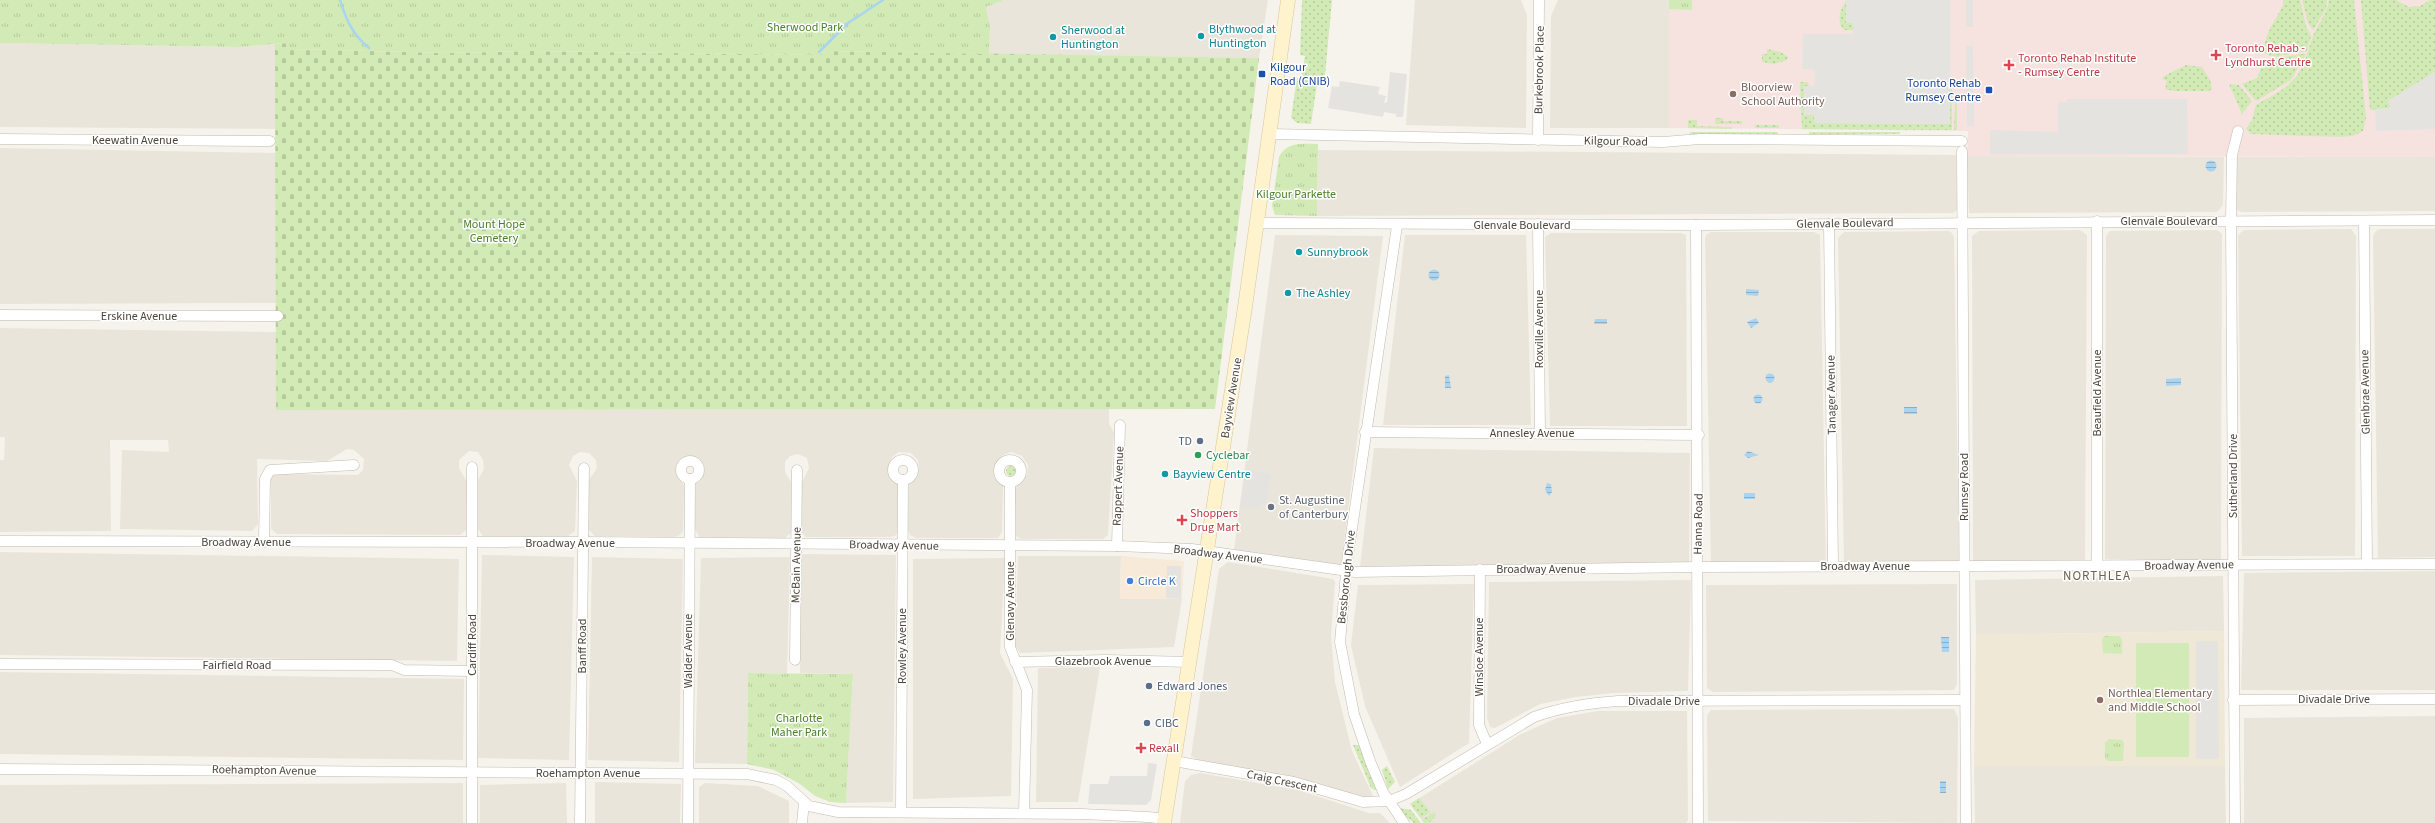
<svg xmlns="http://www.w3.org/2000/svg" width="2435" height="823" font-family="'Source Sans 3',sans-serif">
<defs>
<pattern id="grass-dots" width="8" height="8" patternUnits="userSpaceOnUse"><rect width="8" height="8" fill="#d2eab5"/><path d="M2 2h.1M6 6h.1" fill="none" stroke="#b6ca9c" stroke-width="1.8" stroke-linecap="round"/></pattern>
<pattern id="cemetery-stones" width="16" height="16" patternUnits="userSpaceOnUse"><rect width="16" height="16" fill="#d2eab5"/><path d="M2 7V4a2 2 0 0 1 4 0v3zM10 15v-3a2 2 0 0 1 4 0v3z" fill="#b6ca9c"/></pattern>
<pattern id="park-tufts" width="24" height="20" patternUnits="userSpaceOnUse"><rect width="24" height="20" fill="#d2eab5"/><path d="M3 7l-1-3M5 7V3M7 7l1-3M15 17l-1-3M17 17v-4M19 17l1-3" fill="none" stroke="#b6ca9c"/></pattern>
<pattern id="water-rules" width="6" height="5" patternUnits="userSpaceOnUse"><rect width="6" height="5" fill="#a9d4f2"/><path d="M0 2.5h6" fill="none" stroke="#8caec5"/></pattern>
</defs>
<rect width="100%" height="100%" fill="#f6f3ec"/>
<g fill="#eae5da">
<path d="M1004,0h264l-9,58 -270,-4 1,-27 -4,-20z"/>
<path d="M1415,0h106l6,15 -1,113 -120,-3z"/>
<path d="M1558,0h111v128h-119l1,-112z"/>
<path d="M0,43l239,4 36,-3 1,85 -276,-2z"/>
<path d="M0,148l276,5 1,150 -277,1z"/>
<path d="M1318,150l638,5 1,55 -4,3 -636,3z"/>
<path d="M1967,156l257,1 -1,48 -6,7 -248,1z"/>
<path d="M2236,157h199v54l-193,1 -4,-1 -2,-5z"/>
<path d="M2351,229l5,7 -1,320h-113l-4,-321 6,-5z"/>
<path d="M2380,229h55v328l-57,1 -5,-322 3,-5z"/>
<path d="M1948,231l4,2 2,5 5,325h-115l-6,-325 6,-6z"/>
<path d="M1979,231l101,-1 7,5 -2,326h-112l-1,-325z"/>
<path d="M2110,231l107,-1 5,4 -1,327 -116,-2 1,-323z"/>
<path d="M1711,232h103l6,3 6,330 -115,1 -6,-326 1,-5z"/>
<path d="M1551,233h130l5,2 1,191h-137l-5,-189z"/>
<path d="M1275,235l108,1 -42,330 -107,-16z"/>
<path d="M1405,235h121l5,190h-148z"/>
<path d="M0,328l277,4 -1,78 833,-1v15l5,9 -6,102 -5,4h-82l-5,-3 -1,-45 2,-6 10,-10 1,-10 -6,-9 -11,-4 -8,3 -7,8 -2,7 9,16 -1,46 -4,6h-82l-6,-3 -2,-6 1,-42 10,-18 -1,-9 -7,-7 -12,-1 -7,5 -3,9 5,15 6,7 -1,43 -4,5 -5,1h-84l-4,-4v-51l7,-14 -2,-10 -9,-4 -8,2 -5,6v10l6,10v51l-6,5 -86,-1 -5,-10 2,-45 7,-10v-6l-5,-7 -7,-3 -10,3 -4,7 1,9 6,11 -1,45 -3,4 -5,2 -80,-1 -7,-7 1,-49 8,-12 -1,-8 -7,-7 -9,-1 -7,4 -4,9 8,16 -2,50 -7,5h-85l-5,-7v-49l6,-11 -1,-9 -5,-8 -9,-1 -10,9v8l8,14 -1,48 -6,5 -183,-1 -6,-5v-52l5,-3 82,1 5,-5 1,-11 -10,-9 -7,-1 -20,12 -70,-2 1,65 -6,7 -132,-2 2,-79 47,2 -1,-12h-58l1,91 -111,1v-72h4l1,-23h-5z"/>
<path d="M1374,448l316,5 -1,109 -329,5z"/>
<path d="M0,552l459,7 -2,102 -457,-6z"/>
<path d="M802,554l94,1 -3,247 -47,1 7,-129 -53,-1z"/>
<path d="M482,555l92,2 -5,203 -91,-2z"/>
<path d="M1018,556h103l-1,43h62l-8,48 -154,6 -5,-8z"/>
<path d="M592,557l91,2 -4,203 -91,-2z"/>
<path d="M790,557l-3,116h-39l-1,91 -52,-1 6,-205z"/>
<path d="M1005,558l-5,95 13,26 -2,117 -98,3v-240z"/>
<path d="M1228,562l105,17 2,3 -4,54 4,46 17,69 22,47 -13,-1 -60,-18 -100,-17 -10,-6 28,-187z"/>
<path d="M2435,571v119h-194l3,-117z"/>
<path d="M2223,576l1,55 -248,4 -1,-55z"/>
<path d="M1691,580l-3,111 -74,2 -38,4 -36,7 -45,24 -5,-1 -3,-9 2,-136z"/>
<path d="M1474,584l-5,159 -69,44 -35,-81 -14,-61 7,-60z"/>
<path d="M1957,584v100l-3,6 -241,2 -6,-4 -1,-103z"/>
<path d="M1100,667l-22,135h-42l2,-134z"/>
<path d="M0,672l464,7 -1,81 -463,-6z"/>
<path d="M1954,709l4,9 -1,105 -249,-2 -1,-106 4,-5z"/>
<path d="M1598,711h89l1,110 -3,2h-261l-14,-19 111,-70 36,-16z"/>
<path d="M2435,716v107h-191v-105z"/>
<path d="M1974,766h251l1,57h-251z"/>
<path d="M1200,773l98,17 71,23h11l10,10h-210l5,-42 6,-6z"/>
<path d="M595,782l86,2 -1,39h-85z"/>
<path d="M463,783v40h-463v-38z"/>
<path d="M566,783l1,40h-87v-38z"/>
<path d="M705,783l53,3 31,15v22h-90v-36z"/>
</g>
<path fill="#f7ead8" d="M1121,556l63,5 -2,38h-62z"/>
<path fill="#efe8d6" d="M2224,631l1,135h-251l2,-131z"/>
<path fill="#f6e3e0" d="M1669,0h766v157l-468,-1 1,-25 -299,-3z"/>
<g fill="url(#grass-dots)">
<path d="M1302,0h30l-7,75 -8,9 -6,40 -14,-1 -6,-5 6,-40h4l4,-22 -5,-1z"/>
<path d="M2283,0h17l6,26 5,10 -4,15 -34,6 -9,-4c-1,-18 12,-33 19,-48z"/>
<path d="M2302,0h25l-1,9 -13,21 -5,-7z"/>
<path d="M2329,0h25l12,118 -3,13 -10,5 -14,1 -88,-3 -5,-5 6,-9 4,-15c11,-7 25,-13 34,-22 14,-11 17,-31 23,-47 5,-13 14,-21 16,-36z"/>
<path d="M2361,0h35l13,7 11,-1 10,-6h5v72l-47,29 3,7 -21,2z"/>
<path d="M1846,1v21l7,1v7h-9c-8,-9 -4,-20 2,-29z"/>
<path d="M1767,49l14,3 7,5 -1,3 -13,4 -12,-2v-8h5z"/>
<path d="M2300,54h6l-15,26 -35,21 -14,-17 15,-6 7,-17z"/>
<path d="M2186,65l16,2 8,13 2,9 -3,2h-35l-9,-2 2,-8 -5,-2 2,-3z"/>
<path d="M1800,82h8l1,4h-4l-1,29h10v8l135,1 1,-37h2v43l-150,-1z"/>
<path d="M2229,84l10,1 13,16 -10,13z"/>
<path d="M1955,103h2v27h-3z"/>
<path d="M1715,118h8v3h19v3h-27z"/>
<path d="M1688,120h9v6l35,1v2l-44,-1z"/>
<rect x="1755" y="125" width="24" height="3"/>
<rect x="1690" y="132" width="88" height="2"/>
<rect x="1809" y="132" width="91" height="2"/>
<circle cx="1011" cy="471" r="5"/>
<path d="M1353,745h6l19,46 -7,-3z"/>
<path d="M1387,766l8,16 -7,7 -6,-19z"/>
<path d="M1419,798l11,14 -9,6 -11,-14z"/>
<path d="M1400,808l11,2 10,13h-7l-11,-9z"/>
<path d="M1434,812l2,3c-4,4 -3,8 -12,8l-2,-3z"/>
</g>
<path fill="url(#cemetery-stones)" d="M286,43l4,6 159,4 81,-2 290,4 5,-4 434,7 -44,351 -939,1 -1,-366z"/>
<g fill="url(#park-tufts)">
<path d="M0,0h1004l-18,7 4,20 -1,27 -164,-3 -5,4 -290,-4 -81,2 -159,-4 -5,-6 -46,4 -239,-4z"/>
<path d="M1669,0h23v10l-23,-1z"/>
<path d="M1318,144l-1,72 -42,-1 -3,-9 7,-49c8,-16 24,-13 39,-13z"/>
<path d="M2105,636h14l3,3v15l-19,-1 -1,-14z"/>
<path d="M748,673l105,1 -7,129 -16,-1 -15,-6 -15,-12 -26,-14 -27,-6z"/>
<path d="M2109,739l13,1 2,3 -1,18h-14l-4,-2v-16z"/>
</g>
<rect fill="#d2eab5" x="2136" y="643" width="53" height="114"/>
<g fill="#e5e3e0">
<path d="M1846,0h104v124l-136,-1v-8h-10v-29h10l1,-16 -13,-1 1,-35h50v-11h-7z"/>
<rect x="1966" y="0" width="7" height="27"/>
<path d="M1966,46h7l1,80h-7z"/>
<path d="M1390,72l17,2 -4,43h-7v-3l-12,-2 -1,5 -55,-9 4,-22 7,1 1,-6 40,6 -2,7 8,2 -2,7 3,-1z"/>
<path d="M2435,72v57l-59,2 -1,-21 16,-2 -3,-7z"/>
<path d="M2067,99h120l1,55h-198v-24l68,2v-30h9z"/>
<path d="M1246,470l25,4 -5,30 -5,-1 -1,5 -20,-1z"/>
<path d="M1167,566h14v33l-15,-1z"/>
<path d="M2196,641h22l1,118h-23z"/>
<path d="M1148,763l9,1 -6,36 -5,5 -58,-1 2,-20h18l2,-8h37z"/>
</g>
<g fill="url(#water-rules)">
<circle cx="2211" cy="166" r="5.5"/>
<circle cx="1434" cy="275" r="5.5"/>
<path d="M1746,289l13,1 -1,6 -12,-1z"/>
<path d="M1756,318l3,5 -8,5 -4,-6z"/>
<path d="M1595,319h12v5h-13z"/>
<circle cx="1770" cy="378" r="4.5"/>
<path d="M1449,375l2,13h-6v-12z"/>
<path d="M2181,378v7l-15,1v-7z"/>
<circle cx="1758" cy="399" r="4.5"/>
<rect x="1904" y="407" width="13" height="7"/>
<path d="M1748,451l11,4 -11,3 -4,-3z"/>
<path d="M1547,483l4,1 1,8 -3,4 -4,-6z"/>
<rect x="1744" y="493" width="11" height="6"/>
<path d="M1941,637h8v15h-7z"/>
<rect x="1940" y="781" width="6" height="12"/>
</g>
<g fill="none" stroke-linecap="round" stroke-linejoin="round">
<g stroke="#a9d4f2" stroke-width="2.5">
<path d="M340,0c6,20 13,35 29,48"/>
<path d="M819,52l29,-29 35,-23"/>
</g>
<g stroke="#c2bbae" stroke-width="11">
<g id="street">
<path d="M1271,134l392,8 37,-3 262,2"/>
<path d="M0,139l270,2"/>
<path d="M1538,140l1,-140"/>
<path d="M1962,151l4,672"/>
<path d="M2364,221l3,343"/>
<path d="M1256,223l440,2 739,-5"/>
<path d="M1538,224l2,209"/>
<path d="M1829,224l4,342"/>
<path d="M1696,225l2,598"/>
<path d="M1397,226l-50,336 -7,80 14,72 16,47 13,31 21,31"/>
<path d="M0,315l278,1"/>
<path d="M1365,432l334,3"/>
<circle cx="903" cy="470" r="10"/>
<circle cx="1010" cy="471" r="11"/>
<circle cx="690" cy="470" r="9"/>
<path d="M1010,482v165l17,43 -3,123"/>
<path d="M0,541l582,1 535,4 75,3 163,23 342,-5 738,-3"/>
<path d="M264,542l1,-63 5,-9 84,-5"/>
<path d="M1117,546l3,-121"/>
<path d="M2097,565v-344"/>
<path d="M1480,569l-1,156 8,19"/>
<path d="M795,660l2,-190"/>
<path d="M1015,662l91,-2 85,2"/>
<path d="M0,664l392,1 12,5 68,1"/>
<path d="M2233,700l202,-1"/>
<path d="M1174,761l120,21 69,20 26,-1 17,-7 128,-77c28,-10 54,-14 84,-16l347,-1"/>
<path d="M0,769l747,5 29,6 11,6 22,20 29,6 244,2 66,3 17,2"/>
<path d="M901,812l2,-332"/>
<path d="M472,823v-356"/>
<path d="M580,823l4,-355"/>
<path d="M688,823l2,-344"/>
<path d="M802,823l2,-21"/>
<path d="M2235,823l-4,-602 1,-66 6,-24"/>
</g>
</g>
<g stroke="#d6c79b" stroke-width="15">
<path id="secondary" d="M1164,823l81,-516 43,-307"/>
</g>
<use href="#street" stroke="#fff" stroke-width="10"/>
<use href="#secondary" stroke="#fff3cd" stroke-width="14"/>
</g>
<g fill="#0f9aa8" stroke="#fff" stroke-width="1.5">
<circle cx="1201" cy="36" r="4"/>
<circle cx="1053" cy="37" r="4"/>
<circle cx="1299" cy="252" r="4"/>
<circle cx="1288" cy="293" r="4"/>
<circle cx="1165" cy="474" r="4"/>
</g>
<g fill="#e0444e" stroke="#fff" stroke-width="1.5">
<path d="M2214 49h4v4h4v4h-4v4h-4v-4h-4v-4h4z"/>
<path d="M2007 59h4v4h4v4h-4v4h-4v-4h-4v-4h4z"/>
<path d="M1180 514h4v4h4v4h-4v4h-4v-4h-4v-4h4z"/>
<path d="M1139 742h4v4h4v4h-4v4h-4v-4h-4v-4h4z"/>
</g>
<g fill="#1a4fb4" stroke="#fff" stroke-width="1.5">
<rect x="1258" y="70" width="8" height="8" rx="2"/>
<rect x="1985" y="86" width="8" height="8" rx="2"/>
</g>
<g fill="#8d6e63" stroke="#fff" stroke-width="1.5">
<circle cx="1733" cy="94" r="4"/>
<circle cx="2100" cy="700" r="4"/>
</g>
<g fill="#5c6f8a" stroke="#fff" stroke-width="1.5">
<circle cx="1200" cy="441" r="4"/>
<circle cx="1149" cy="686" r="4"/>
<circle cx="1147" cy="723" r="4"/>
</g>
<circle fill="#2e9e5b" stroke="#fff" stroke-width="1.5" cx="1198" cy="455" r="4"/>
<circle fill="#6b7280" stroke="#fff" stroke-width="1.5" cx="1271" cy="507" r="4"/>
<circle fill="#3f7fe0" stroke="#fff" stroke-width="1.5" cx="1130" cy="581" r="4"/>
<g text-anchor="middle" stroke-width="3" stroke-linejoin="round" paint-order="stroke">
<g font-size="12" fill="#4a7f2a" stroke="#fff">
<text x="805" y="31">Sherwood Park</text>
<text x="1296" y="198">Kilgour Parkette</text>
<text x="494" y="228">Mount Hope<tspan x="494" dy="14">Cemetery</tspan></text>
<text x="799" y="722">Charlotte<tspan x="799" dy="14">Maher Park</tspan></text>
</g>
<g font-size="12" fill="#0d838f" stroke="#fff" text-anchor="start">
<text x="1209" y="33">Blythwood at<tspan x="1209" dy="14">Huntington</tspan></text>
<text x="1061" y="34">Sherwood at<tspan x="1061" dy="14">Huntington</tspan></text>
<text x="1307" y="256">Sunnybrook</text>
<text x="1296" y="297">The Ashley</text>
<text x="1173" y="478">Bayview Centre</text>
</g>
<g font-size="12" fill="#be3a42" stroke="#fff" text-anchor="start">
<text x="2225" y="52">Toronto Rehab -<tspan x="2225" dy="14">Lyndhurst Centre</tspan></text>
<text x="2018" y="62">Toronto Rehab Institute<tspan x="2018" dy="14">- Rumsey Centre</tspan></text>
<text x="1190" y="517">Shoppers<tspan x="1190" dy="14">Drug Mart</tspan></text>
<text x="1149" y="752">Rexall</text>
</g>
<g font-size="12" fill="#164399" stroke="#fff" text-anchor="start">
<text x="1270" y="71">Kilgour<tspan x="1270" dy="14">Road (CNIB)</tspan></text>
<text x="1981" y="87" text-anchor="end">Toronto Rehab<tspan x="1981" dy="14">Rumsey Centre</tspan></text>
</g>
<g font-size="12" fill="#4b4439" stroke="#fff">
<text transform="translate(1539 70) rotate(-89)" y="4">Burkebrook Place</text>
<text x="135" y="144">Keewatin Avenue</text>
<text transform="translate(1616 141) rotate(1)" y="4">Kilgour Road</text>
<text x="2169" y="225">Glenvale Boulevard</text>
<text transform="translate(1845 223) rotate(-1)" y="4">Glenvale Boulevard</text>
<text x="1522" y="229">Glenvale Boulevard</text>
<text x="139" y="320">Erskine Avenue</text>
<text transform="translate(1539 329) rotate(-90)" y="4">Roxville Avenue</text>
<text transform="translate(2365 392) rotate(-91)" y="4">Glenbrae Avenue</text>
<text transform="translate(2097 393) rotate(-90)" y="4">Beaufield Avenue</text>
<text transform="translate(1831 395) rotate(-91)" y="4">Tanager Avenue</text>
<text transform="translate(1231 398) rotate(-81)" y="4">Bayview Avenue</text>
<text x="1532" y="437">Annesley Avenue</text>
<text transform="translate(2233 476) rotate(-90)" y="4">Sutherland Drive</text>
<text transform="translate(1118 486) rotate(-88)" y="4">Rappert Avenue</text>
<text transform="translate(1964 487) rotate(-90)" y="4">Rumsey Road</text>
<text transform="translate(1698 524) rotate(-89)" y="4">Hanna Road</text>
<text x="246" y="546">Broadway Avenue</text>
<text x="570" y="547">Broadway Avenue</text>
<text transform="translate(894 545) rotate(1)" y="4">Broadway Avenue</text>
<text transform="translate(1218 554) rotate(7)" y="4">Broadway Avenue</text>
<text transform="translate(796 565) rotate(-89)" y="4">McBain Avenue</text>
<text transform="translate(2189 565) rotate(-1)" y="4">Broadway Avenue</text>
<text x="1865" y="570">Broadway Avenue</text>
<text x="1541" y="573">Broadway Avenue</text>
<text transform="translate(1346 577) rotate(-84)" y="4">Bessborough Drive</text>
<text transform="translate(1010 601) rotate(-90)" y="4">Glenavy Avenue</text>
<text transform="translate(472 645) rotate(-90)" y="4">Cardiff Road</text>
<text transform="translate(582 646) rotate(-90)" y="4">Banff Road</text>
<text transform="translate(902 646) rotate(-90)" y="4">Rowley Avenue</text>
<text transform="translate(688 651) rotate(-90)" y="4">Walder Avenue</text>
<text transform="translate(1479 657) rotate(-90)" y="4">Winsloe Avenue</text>
<text x="1103" y="665">Glazebrook Avenue</text>
<text x="237" y="669">Fairfield Road</text>
<text x="2334" y="703">Divadale Drive</text>
<text x="1664" y="705">Divadale Drive</text>
<text transform="translate(264 770) rotate(1)" y="4">Roehampton Avenue</text>
<text x="588" y="777">Roehampton Avenue</text>
<text transform="translate(1282 781) rotate(12)" y="4">Craig Crescent</text>
</g>
<g font-size="12" fill="#785e54" stroke="#fff" text-anchor="start">
<text x="1741" y="91">Bloorview<tspan x="1741" dy="14">School Authority</tspan></text>
<text x="2108" y="697">Northlea Elementary<tspan x="2108" dy="14">and Middle School</tspan></text>
</g>
<g font-size="12" fill="#4e5e75" stroke="#fff" text-anchor="start">
<text x="1192" y="445" text-anchor="end">TD</text>
<text x="1157" y="690">Edward Jones</text>
<text x="1155" y="727">CIBC</text>
</g>
<g font-size="12" fill="#27864d" stroke="#fff" text-anchor="start">
<text x="1206" y="459">Cyclebar</text>
</g>
<g font-size="12" fill="#5b616d" stroke="#fff" text-anchor="start">
<text x="1279" y="504">St. Augustine<tspan x="1279" dy="14">of Canterbury</tspan></text>
</g>
<g font-size="12" fill="#366cbe" stroke="#fff" text-anchor="start">
<text x="1138" y="585">Circle K</text>
</g>
<g font-size="13" letter-spacing="1" fill="#6e6250" stroke="#fff">
<text x="2097" y="580">NORTHLEA</text>
</g>
</g>
</svg>
